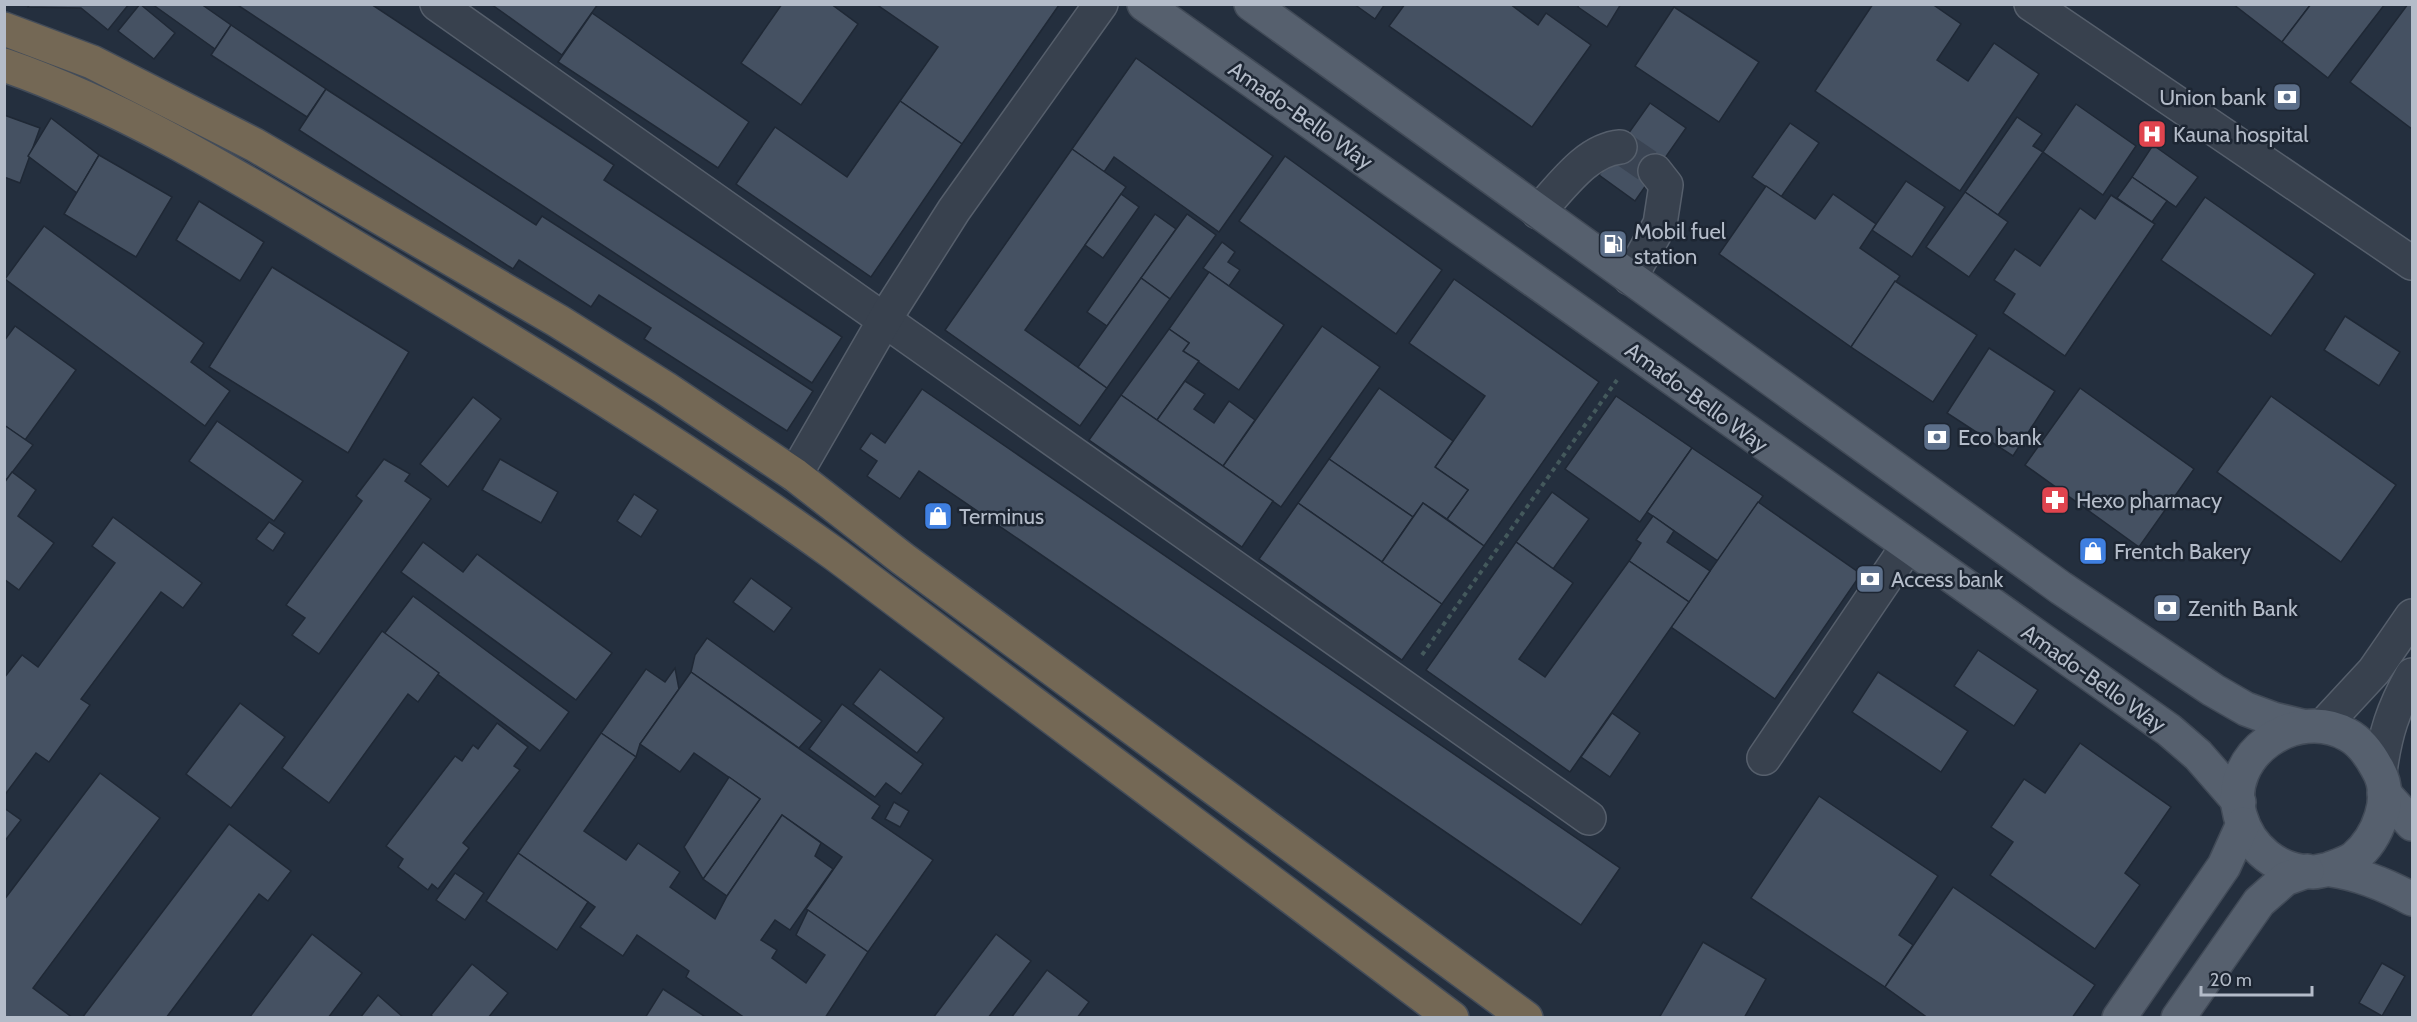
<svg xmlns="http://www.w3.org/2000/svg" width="2417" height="1022" font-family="Cabin,sans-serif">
<rect width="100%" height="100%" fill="#242f3e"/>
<g fill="#455162" stroke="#1f2835" stroke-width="1.5">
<path d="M30,4h99l-21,26 -27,-22 -53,-1z"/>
<path d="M140,4l35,29 -21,26 -36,-28z"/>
<path d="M152,4h49l30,21 -16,24z"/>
<path d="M236,4h135l243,161 -10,15 238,157 -30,46z"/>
<path d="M491,4h107l-36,51z"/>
<path d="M782,4h49l27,20 -57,81 -60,-42z"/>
<path d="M876,4h182l1,1 -97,139 -62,-43 38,-54z"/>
<path d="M1354,4h31l-10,15z"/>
<path d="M1405,4h105l28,21 8,-12 45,32 -59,82 -143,-101z"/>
<path d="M1579,4h42l-14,23 -29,-20z"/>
<path d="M1873,4h59l29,20 -24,36 31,21 26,-38 45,31 -79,117 -145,-100z"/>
<path d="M2233,4h78l-29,38z"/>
<path d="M2311,4h74l-57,74 -46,-36z"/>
<path d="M2408,4h4v125l-62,-47z"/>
<path d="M1674,7l85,55 -40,60 -84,-56z"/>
<path d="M592,13l157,109 -31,46 -160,-106z"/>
<path d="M231,25l95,64 -19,28 -96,-62z"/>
<path d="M1136,58l137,98 -54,76 -105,-75 -10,15 -32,-23z"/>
<path d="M326,89l210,136 6,-9 271,175 -26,40 -143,-92 7,-11 -52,-33 -8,12 -72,-47 -6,9 -214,-139z"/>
<path d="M900,101l62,43 -91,133 -135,-93 39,-57 72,50z"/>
<path d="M1650,103l36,25 -51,73 -36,-26z"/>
<path d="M2076,104l60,42 -33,49 -60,-43z"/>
<path d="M4,115l36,13 -20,55 -16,-6z"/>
<path d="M2017,117l25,17 -9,12 10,6 -45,63 -33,-23z"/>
<path d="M51,118l48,37 -22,38 -49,-37z"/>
<path d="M1790,123l29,20 -38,54 -29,-20z"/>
<path d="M2153,145l45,32 -22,30 -44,-30z"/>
<path d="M1072,149l54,38 -101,143 82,58 -27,38 -135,-96z"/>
<path d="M99,155l73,42 -36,60 -72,-43z"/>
<path d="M1285,156l157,114 -46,64 -157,-113z"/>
<path d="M2132,177l35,24 -15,21 -35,-24z"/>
<path d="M1906,181l39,26 -33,50 -40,-27z"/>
<path d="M1766,186l49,33 18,-25 43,30 -16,24 40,28 -49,71 -132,-93z"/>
<path d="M1965,192l43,30 -39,55 -43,-30z"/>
<path d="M1121,194l18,13 -36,51 -18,-13z"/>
<path d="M2111,195l44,29 -90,132 -62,-43 12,-19 -21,-14 21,-31 25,17 40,-58 15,11z"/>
<path d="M2205,197l110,77 -44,62 -110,-76z"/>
<path d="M199,201l65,41 -24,39 -64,-41z"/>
<path d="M1155,214l21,15 -69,97 -20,-14z"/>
<path d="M1187,214l29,21 -46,64 -29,-21z"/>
<path d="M44,226l160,117 -13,19 39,29 -25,35 -200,-147z"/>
<path d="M1222,242l13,10 -7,10 12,8 -11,16 -26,-18z"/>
<path d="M272,267l137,85 -61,101 -139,-86z"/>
<path d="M1209,272l75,53 -45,65 -56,-39 6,-8 -20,-14z"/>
<path d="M1141,278l29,21 -63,89 -29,-21z"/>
<path d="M1454,279l145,103 -115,164 -37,-27 21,-29 -33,-23 50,-71 -76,-53z"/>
<path d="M1895,281l82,54 -44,67 -82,-55z"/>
<path d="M2345,316l55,36 -21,34 -55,-36z"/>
<path d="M15,326l61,44 -51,70 -21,-15v-84z"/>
<path d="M1322,326l58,41 -99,140 -58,-41z"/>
<path d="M1169,329l20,14 -6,8 16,10 -42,59 -36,-25z"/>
<path d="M1989,348l66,43 -42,65 -66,-43z"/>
<path d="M1185,381l20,13 -11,15 20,14 15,-22 26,19 -32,46 -66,-46z"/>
<path d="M1379,388l74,53 -18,26 33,23 -21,29 -24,-16 -10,14 -84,-58z"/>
<path d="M2080,388l114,81 -55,78 -114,-82z"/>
<path d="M922,389l698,479 -39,57 -662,-454 -19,28 -33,-23 10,-15 -17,-12 11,-16 14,10z"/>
<path d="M1121,395l152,106 -31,46 -153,-107z"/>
<path d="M1616,396l76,52 -52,74 -75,-53z"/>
<path d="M2271,396l125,89 -55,77 -124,-90z"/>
<path d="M473,397l28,22 -53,68 -28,-23z"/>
<path d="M217,421l86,60 -29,40 -85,-60z"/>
<path d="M4,425l29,20 -29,38z"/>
<path d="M1692,448l71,48 -45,65 -71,-49z"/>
<path d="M384,459l26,15 -5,7 26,18 -112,155 -27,-19 13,-17 -19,-13 76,-104 -6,-5z"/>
<path d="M500,459l58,33 -17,31 -59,-33z"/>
<path d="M1329,459l84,58 -31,45 -84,-59z"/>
<path d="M12,472l24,18 -18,26 36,27 -35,47 -15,-11v-96z"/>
<path d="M1552,492l37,27 -36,50 -37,-27z"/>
<path d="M634,494l24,16 -17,27 -24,-16z"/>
<path d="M1758,502l103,72 -86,125 -104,-72z"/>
<path d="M1298,503l144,101 -40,56 -143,-101z"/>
<path d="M1423,503l61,43 -42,58 -60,-42z"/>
<path d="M1653,516l21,15 -7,11 43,29 -21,31 -60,-41 12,-18 -5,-3z"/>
<path d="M113,517l89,66 -19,25 -22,-16 -80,107 9,6 -41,57 -13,-9 -32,43v-118l18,-23 16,12 77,-104 -23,-17z"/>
<path d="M269,522l16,11 -12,18 -17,-12z"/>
<path d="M423,542l40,30 14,-18 135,99 -36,47 -175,-128z"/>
<path d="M1516,542l57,41 -54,76 26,18 84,-116 60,41 -119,170 -144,-102z"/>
<path d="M751,578l41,30 -18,24 -41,-30z"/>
<path d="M413,596l156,116 -29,39 -156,-117z"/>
<path d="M382,631l57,42 -21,29 -10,-8 -79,109 -47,-35z"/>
<path d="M707,638l115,83 -23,27 -108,-76 4,-17z"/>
<path d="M1978,650l60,40 -24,36 -60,-40z"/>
<path d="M675,668l4,21 -39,55 -4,13 -35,-24 45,-64 19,13z"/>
<path d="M880,669l64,49 -27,35 -64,-49z"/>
<path d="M691,672l189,134 -8,12 61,42 -65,92 -62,-43 36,-52 -60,-42 -55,81 -24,-17 57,-80 -66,-46 -14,19 -40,-28z"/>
<path d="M1878,672l90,59 -27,41 -89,-60z"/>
<path d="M240,703l45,34 -54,71 -45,-34z"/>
<path d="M842,704l81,60 -22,30 -15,-11 -11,14 -66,-48z"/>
<path d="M1612,713l28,20 -30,44 -29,-20z"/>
<path d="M497,723l31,24 -14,19 6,4 -57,73 6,5 -31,41 -6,-5 -4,6 -30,-23 5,-8 -17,-13 69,-90 7,5 11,-16 5,4z"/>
<path d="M601,733l35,24 -52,74 42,29 12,-17 42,29 -10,15 45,32 12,-23 55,-81 39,28 -6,13 18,13 -43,61 -15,-10 -14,20 16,10 -5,8 34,25 19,-28 -29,-20 12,-25 60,42 -43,66h-80l-59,-41 3,-6 -52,-36 -14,21 -43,-29 15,-20 -77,-54z"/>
<path d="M2080,743l91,64 -46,66 15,12 -45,64 -105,-74 23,-33 -22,-15 33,-48 21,14z"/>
<path d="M100,773l60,45 -127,170 40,30h-69v-118z"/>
<path d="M729,777l31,22 -57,80 -19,-32z"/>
<path d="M1819,796l119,80 -39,59 14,10 -28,42 -134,-89z"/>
<path d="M894,802l15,9 -9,16 -15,-8z"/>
<path d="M4,808l17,12 -17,22z"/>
<path d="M229,824l62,47 -23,30 -9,-7 -93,124h-84z"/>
<path d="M518,853l70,49 -31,48 -71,-49z"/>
<path d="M455,873l29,20 -19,27 -29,-20z"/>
<path d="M1953,887l142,98 -23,33h-144l-43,-31z"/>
<path d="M312,934l50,39 -34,45h-79z"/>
<path d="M996,934l35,27 -43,57h-55z"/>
<path d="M1703,942l63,37 -22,39h-85z"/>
<path d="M2382,963l23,13 -23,40 -23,-13z"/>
<path d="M472,964l36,29 -20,25h-54l-3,-3z"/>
<path d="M1047,970l42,32 -12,16h-66z"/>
<path d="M663,989l44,29h-62z"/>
<path d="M378,995l26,23h-44z"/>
</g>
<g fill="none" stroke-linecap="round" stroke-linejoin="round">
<path stroke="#3a4453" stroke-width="33" stroke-dasharray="33 16" stroke-linecap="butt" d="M1620,147l35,24"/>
<g stroke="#565f6c" stroke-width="36">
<g id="minor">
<path d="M437,4l1152,814"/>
<path d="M2031,4l381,259"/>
<path d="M1538,212c23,-24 48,-62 82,-65"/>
<path d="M1630,278l30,-54 6,-39 -11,-14"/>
<path d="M795,475l96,-166 63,-99 147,-206"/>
<path d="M2323,726l51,-55 38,-55"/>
<path d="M1764,758l143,-211"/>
<path d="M2380,772c5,-38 13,-63 32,-97"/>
</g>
</g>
<g stroke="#414a57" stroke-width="36">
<g id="major">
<path d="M1144,4l1025,726 29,25 41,47"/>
<path d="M1251,4l810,584 152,102 33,19 27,10 29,7"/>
<path d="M2384,793l28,31"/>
<path d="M2329,869c8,-3 18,-6 25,-11 24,-20 41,-61 23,-90 -7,-13 -16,-26 -29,-33 -52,-30 -125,20 -108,80 9,33 38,57 73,57 6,0 12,-3 18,-2 28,4 57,16 81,29"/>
<path d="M2119,1018l105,-152 19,-42"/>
<path d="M2178,1018l81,-116 26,-23 22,-8"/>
</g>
</g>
<g stroke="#434c59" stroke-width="36">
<g id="highway">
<path d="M4,29l88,33 163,83 303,176 107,67 130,87 108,84 623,459"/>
<path d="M4,65c130,45 249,121 366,191 159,95 316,191 466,299l616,463"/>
</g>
</g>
<path stroke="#44595c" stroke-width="4" stroke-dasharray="4.5 4.5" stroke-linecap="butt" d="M1422,655l195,-275"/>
<use href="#minor" stroke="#38414e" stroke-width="33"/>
<use href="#major" stroke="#56606e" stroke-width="33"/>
<use href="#highway" stroke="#746855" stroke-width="33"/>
</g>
<defs>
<g id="bank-square" transform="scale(1.5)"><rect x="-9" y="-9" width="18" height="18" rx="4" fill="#5c6f8a" stroke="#1d2633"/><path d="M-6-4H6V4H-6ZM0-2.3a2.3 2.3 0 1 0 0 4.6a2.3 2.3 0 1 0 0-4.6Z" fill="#fff"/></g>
<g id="hospital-square" transform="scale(1.5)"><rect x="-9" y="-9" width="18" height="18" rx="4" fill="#e0444e" stroke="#1d2633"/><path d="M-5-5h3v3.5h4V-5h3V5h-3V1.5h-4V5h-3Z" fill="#fff"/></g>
<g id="fuel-square" transform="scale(1.5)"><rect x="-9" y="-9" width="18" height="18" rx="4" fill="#5c6f8a" stroke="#1d2633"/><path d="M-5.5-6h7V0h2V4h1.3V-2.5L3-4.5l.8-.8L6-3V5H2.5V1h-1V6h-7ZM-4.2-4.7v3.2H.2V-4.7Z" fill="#fff"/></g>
<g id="pharmacy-square" transform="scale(1.5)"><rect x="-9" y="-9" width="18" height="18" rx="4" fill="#e0444e" stroke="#1d2633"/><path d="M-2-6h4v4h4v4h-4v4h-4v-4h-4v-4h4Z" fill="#fff"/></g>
<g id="shop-square" transform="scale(1.5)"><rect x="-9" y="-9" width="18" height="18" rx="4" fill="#3f7fe0" stroke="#1d2633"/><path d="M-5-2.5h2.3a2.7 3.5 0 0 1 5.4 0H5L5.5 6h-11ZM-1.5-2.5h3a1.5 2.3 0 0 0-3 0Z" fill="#fff"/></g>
</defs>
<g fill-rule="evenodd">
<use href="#bank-square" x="2287" y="97"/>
<use href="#hospital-square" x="2152" y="134"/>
<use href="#fuel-square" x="1613" y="244"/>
<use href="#bank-square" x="1937" y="437"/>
<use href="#pharmacy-square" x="2055" y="500"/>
<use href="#shop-square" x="938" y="516"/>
<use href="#shop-square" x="2093" y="551"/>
<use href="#bank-square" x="1870" y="579"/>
<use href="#bank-square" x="2167" y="608"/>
</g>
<g text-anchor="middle" stroke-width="5" stroke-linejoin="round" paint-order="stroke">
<g font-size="22" fill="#b4bcc9" stroke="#1d2633" text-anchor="start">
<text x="2266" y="105" text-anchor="end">Union bank</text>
<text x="2173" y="142">Kauna hospital</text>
<text x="1634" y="239">Mobil fuel<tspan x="1634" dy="25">station</tspan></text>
<text x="1958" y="445">Eco bank</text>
<text x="2076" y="508">Hexo pharmacy</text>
<text x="959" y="524">Terminus</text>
<text x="2114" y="559">Frentch Bakery</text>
<text x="1891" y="587">Access bank</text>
<text x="2188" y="616">Zenith Bank</text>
</g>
<g font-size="22" fill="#b4bcc9" stroke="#1d2633">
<text transform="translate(1301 115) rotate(35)" y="8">Amado-Bello Way</text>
<text transform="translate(1697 397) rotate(36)" y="8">Amado-Bello Way</text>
<text transform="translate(2094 678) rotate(35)" y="8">Amado-Bello Way</text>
</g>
</g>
<rect width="2417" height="1022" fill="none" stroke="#b4bcc9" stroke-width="12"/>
<path d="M2201 986v9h111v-9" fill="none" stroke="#b4bcc9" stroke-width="3"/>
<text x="2210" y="986" font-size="18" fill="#b4bcc9" stroke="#1d2633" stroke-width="4.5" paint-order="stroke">20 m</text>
</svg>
